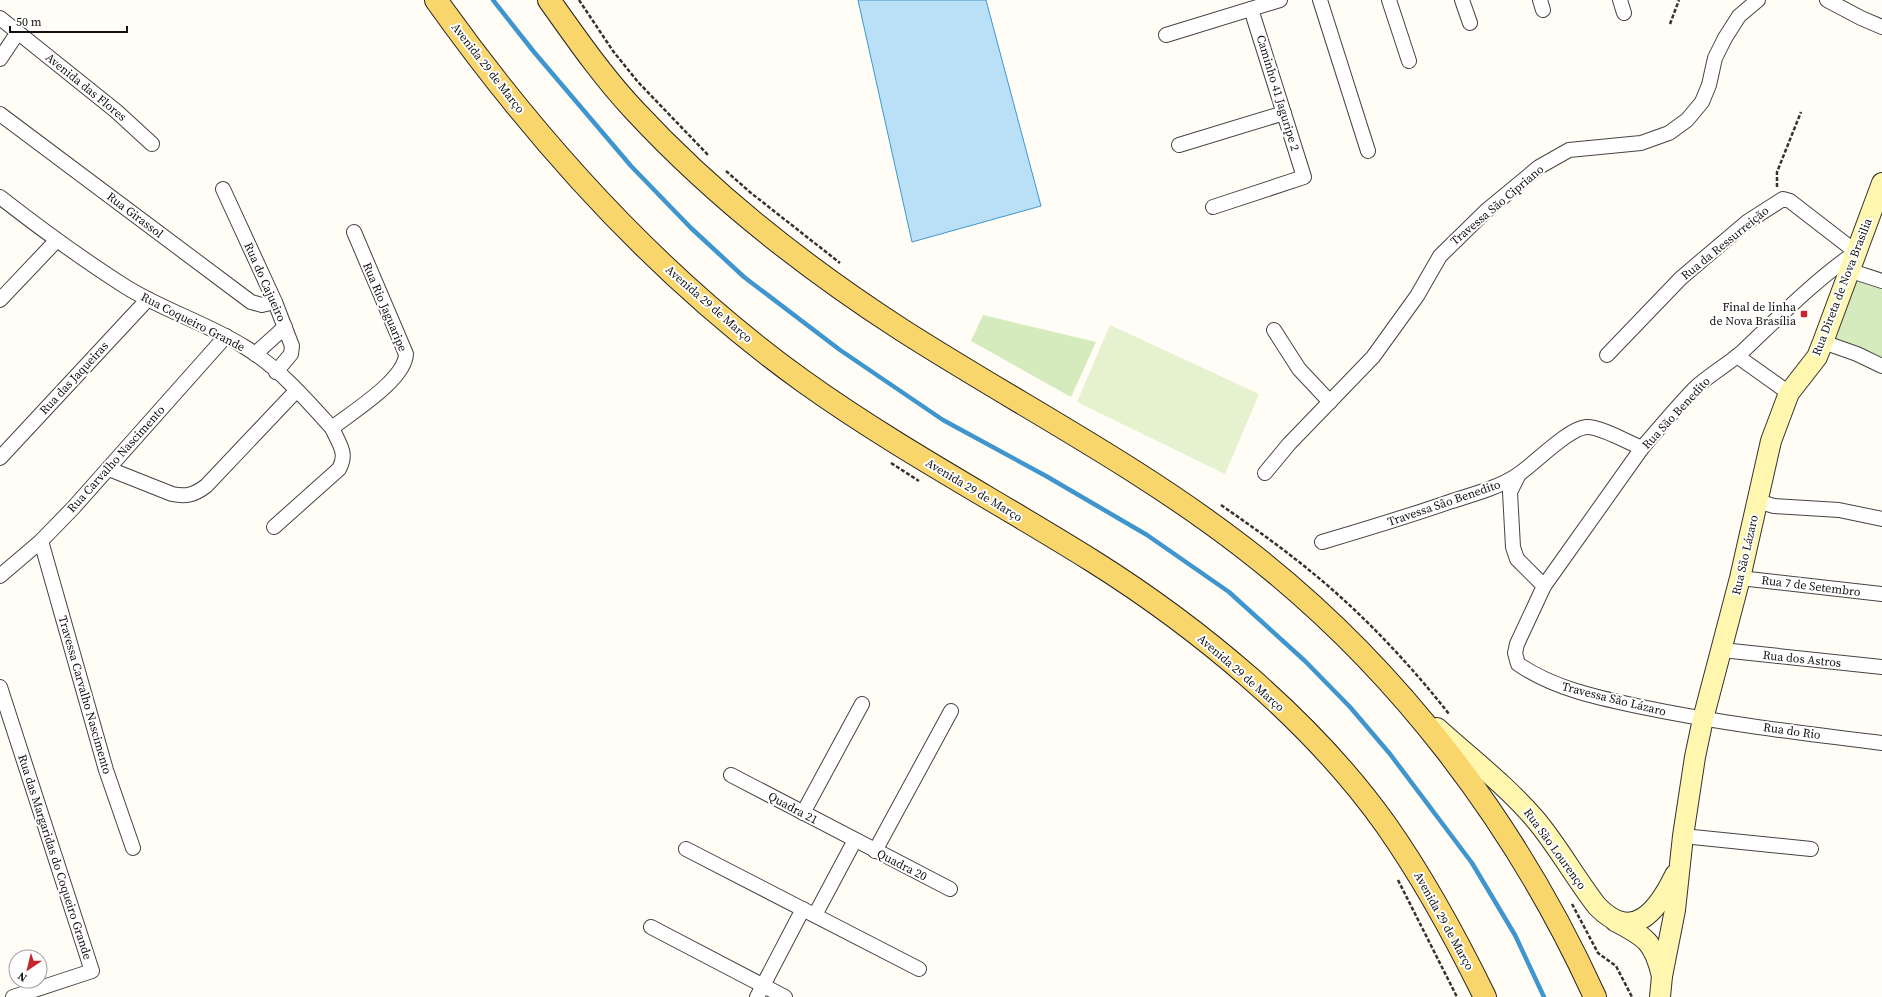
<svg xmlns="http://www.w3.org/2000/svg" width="1882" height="997" font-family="'Source Serif 4',serif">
<rect width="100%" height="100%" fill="#fffdf5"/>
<g fill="#d5ebbd">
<path d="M1857,280l25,8v72l-48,-16z"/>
<path d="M983,315l113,27 -25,55 -100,-56z"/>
</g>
<path fill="#e6f2cf" d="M1110,325l149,69 -34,80 -148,-72z"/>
<path fill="#b9e0f7" stroke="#3f96cf" d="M858,0h128l55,206 -129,36z"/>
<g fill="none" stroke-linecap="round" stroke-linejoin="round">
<path stroke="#3f96cf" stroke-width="4.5" d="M493,0l41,52 97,114 60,62 53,49 96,73 103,70 103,56 101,59 82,57 76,69 45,46 40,47 82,109 43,72 29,62"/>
<g stroke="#444" stroke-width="16">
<g id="street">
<path d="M1320,0l48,151"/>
<path d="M1389,0l20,61"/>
<path d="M1462,0l8,23"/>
<path d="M1540,0l3,10"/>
<path d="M1620,0l4,13"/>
<path d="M1827,0l34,18 21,9"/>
<path d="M0,18l116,93 36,33"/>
<path d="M1166,35l114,-35"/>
<path d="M0,59l18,-27"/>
<path d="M0,114l251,188 11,3 13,-3"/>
<path d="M1179,145l105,-32"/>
<path d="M223,189l52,113 17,44 -1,8 -15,18"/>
<path d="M0,197c41,32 82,62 126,90 37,23 80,36 117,59 34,20 63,53 89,82 20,-16 73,-48 74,-74l-52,-122"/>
<path d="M1213,207l91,-30 -53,-168"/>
<path d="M1842,268l40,13"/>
<path d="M0,300l56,-59"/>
<path d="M1274,330l25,39 31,33"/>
<path d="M1823,342l34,12 25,12"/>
<path d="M255,354l30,-27"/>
<path d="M1607,355l74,-77 66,-56 36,-23 7,2 66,51c-42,29 -77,65 -114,100 -15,13 -33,23 -48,37 -18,19 -35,39 -52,59l-98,138 -27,58 -2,9 3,11c35,24 77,33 119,42 80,17 163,27 245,37"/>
<path d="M1737,356l52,37"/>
<path d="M0,458l148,-159"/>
<path d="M109,469l63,25c14,3 22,1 34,-8l90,-95"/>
<path d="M1265,473l24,-29 84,-87 44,-61 23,-40 46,-45 53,-44 30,-17 72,-7 28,-10 18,-13 15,-18 7,-17 6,-27 10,-20 14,-22 19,-16"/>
<path d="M1519,474l-9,18 3,55 4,12 27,27"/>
<path d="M1757,501l17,5 65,4 43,9"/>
<path d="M274,527l65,-58c9,-16 0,-25 -7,-41"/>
<path d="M41,541l65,229 27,78"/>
<path d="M1322,542c44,-13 87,-26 130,-41 23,-7 48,-14 67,-27 17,-12 49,-45 67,-47 14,-1 43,16 56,21"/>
<path d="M0,576l41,-35 33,-34 152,-171"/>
<path d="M1740,578l142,16"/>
<path d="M1722,650l160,17"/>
<path d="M0,687l92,284 -79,26"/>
<path d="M731,775l219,114"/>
<path d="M803,813l59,-109"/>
<path d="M1683,836l128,13"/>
<path d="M686,849l233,120"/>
<path d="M875,851l76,-140"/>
<path d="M815,915l40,-75"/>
<path d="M651,927l134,70"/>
<path d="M757,997l46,-88"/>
</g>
</g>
<g stroke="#333" stroke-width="22">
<g id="secondary">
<path d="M1437,728c33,30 69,57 98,91 23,27 40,59 62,87 36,38 61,4 78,-31"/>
<path d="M1615,921c31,16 39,21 47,55"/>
<path d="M1660,997l2,-21 13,-66 8,-74 12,-79 8,-38 37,-141 31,-137 18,-48 28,-36 6,-15 59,-159"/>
</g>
</g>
<g stroke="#222" stroke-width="24">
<g id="primary">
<path d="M436,0c102,143 224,278 367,381 92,66 192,119 288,179 107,67 221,161 295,265 38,54 70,113 99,172"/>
<path d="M549,0c27,38 54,77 86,111 78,84 171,157 267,219 114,73 235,135 342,218 152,117 272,275 351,449"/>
</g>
</g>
<g stroke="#333" stroke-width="2.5" stroke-dasharray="4 2" stroke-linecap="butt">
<path d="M579,0l34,51 25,31 71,74"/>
<path d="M1670,24l9,-24"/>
<path d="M726,171l25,22 89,70"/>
<path d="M1777,187v-15l24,-60"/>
<path d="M891,463l28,18"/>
<path d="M1221,505c30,21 60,42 88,65 51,41 100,93 140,144"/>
<path d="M1398,880l59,117"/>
<path d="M1572,904l26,49 18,13 16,31"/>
</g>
<use href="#street" stroke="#fff" stroke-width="14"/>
<use href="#secondary" stroke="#fff6b0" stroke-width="20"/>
<use href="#primary" stroke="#f9d66b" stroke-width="22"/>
</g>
<rect fill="#c4262e" stroke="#fff" stroke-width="1.5" x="1800" y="310" width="8" height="8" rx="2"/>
<g text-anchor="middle" stroke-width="4" stroke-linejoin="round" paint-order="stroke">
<g font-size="12" fill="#111" stroke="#fff">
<text transform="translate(488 68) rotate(52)" y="4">Avenida 29 de Março</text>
<text transform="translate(86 87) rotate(39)" y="4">Avenida das Flores</text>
<text transform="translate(1278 93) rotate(73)" y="4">Caminho 41 Jaguripe 2</text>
<text transform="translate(1497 205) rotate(-40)" y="4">Travessa São Cipriano</text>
<text transform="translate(135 215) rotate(37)" y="4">Rua Girassol</text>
<text transform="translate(1725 243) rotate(-39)" y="4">Rua da Ressurreição</text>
<text transform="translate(265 282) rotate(66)" y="4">Rua do Cajueiro</text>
<text transform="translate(1842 287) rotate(-69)" y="4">Rua Direta de Nova Brasilia</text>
<text transform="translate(709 304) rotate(41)" y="4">Avenida 29 de Março</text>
<text transform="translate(385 307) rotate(67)" y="4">Rua Rio Jaguaripe</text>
<text transform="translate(193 322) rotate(27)" y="4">Rua Coqueiro Grande</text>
<text transform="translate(74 378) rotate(-47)" y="4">Rua das Jaqueiras</text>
<text transform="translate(1676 413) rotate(-47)" y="4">Rua São Benedito</text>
<text transform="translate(116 459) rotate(-48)" y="4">Rua Carvalho Nascimento</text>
<text transform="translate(974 490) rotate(31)" y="4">Avenida 29 de Março</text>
<text transform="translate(1444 503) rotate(-19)" y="4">Travessa São Benedito</text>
<text transform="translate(1745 555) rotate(-77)" y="4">Rua São Lázaro</text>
<text transform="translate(1811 586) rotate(7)" y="4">Rua 7 de Setembro</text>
<text transform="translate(1802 659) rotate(6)" y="4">Rua dos Astros</text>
<text transform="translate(1241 673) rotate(41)" y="4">Avenida 29 de Março</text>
<text transform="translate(85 695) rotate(74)" y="4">Travessa Carvalho Nascimento</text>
<text transform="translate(1614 699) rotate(14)" y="4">Travessa São Lázaro</text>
<text transform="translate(1792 731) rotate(8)" y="4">Rua do Rio</text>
<text transform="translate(793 808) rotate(28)" y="4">Quadra 21</text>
<text transform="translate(1555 849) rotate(54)" y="4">Rua São Lourenço</text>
<text transform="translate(55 857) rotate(72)" y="4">Rua das Margaridas do Coqueiro Grande</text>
<text transform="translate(902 865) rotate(27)" y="4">Quadra 20</text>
<text transform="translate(1444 921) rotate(61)" y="4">Avenida 29 de Março</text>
</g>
<g font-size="12" fill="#111" stroke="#fff" text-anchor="end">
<text x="1796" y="311">Final de linha<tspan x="1796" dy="14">de Nova Brasília</tspan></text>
</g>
</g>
<g transform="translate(28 969) rotate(215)"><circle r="19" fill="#ffffff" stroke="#a0a0a0"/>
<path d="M0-3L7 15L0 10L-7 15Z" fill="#c4262e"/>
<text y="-6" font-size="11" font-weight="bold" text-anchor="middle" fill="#111111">N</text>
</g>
<path d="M10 26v6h117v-6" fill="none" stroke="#111111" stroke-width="2"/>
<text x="16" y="26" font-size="12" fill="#111111" stroke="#ffffff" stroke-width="3" paint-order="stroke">50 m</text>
</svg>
